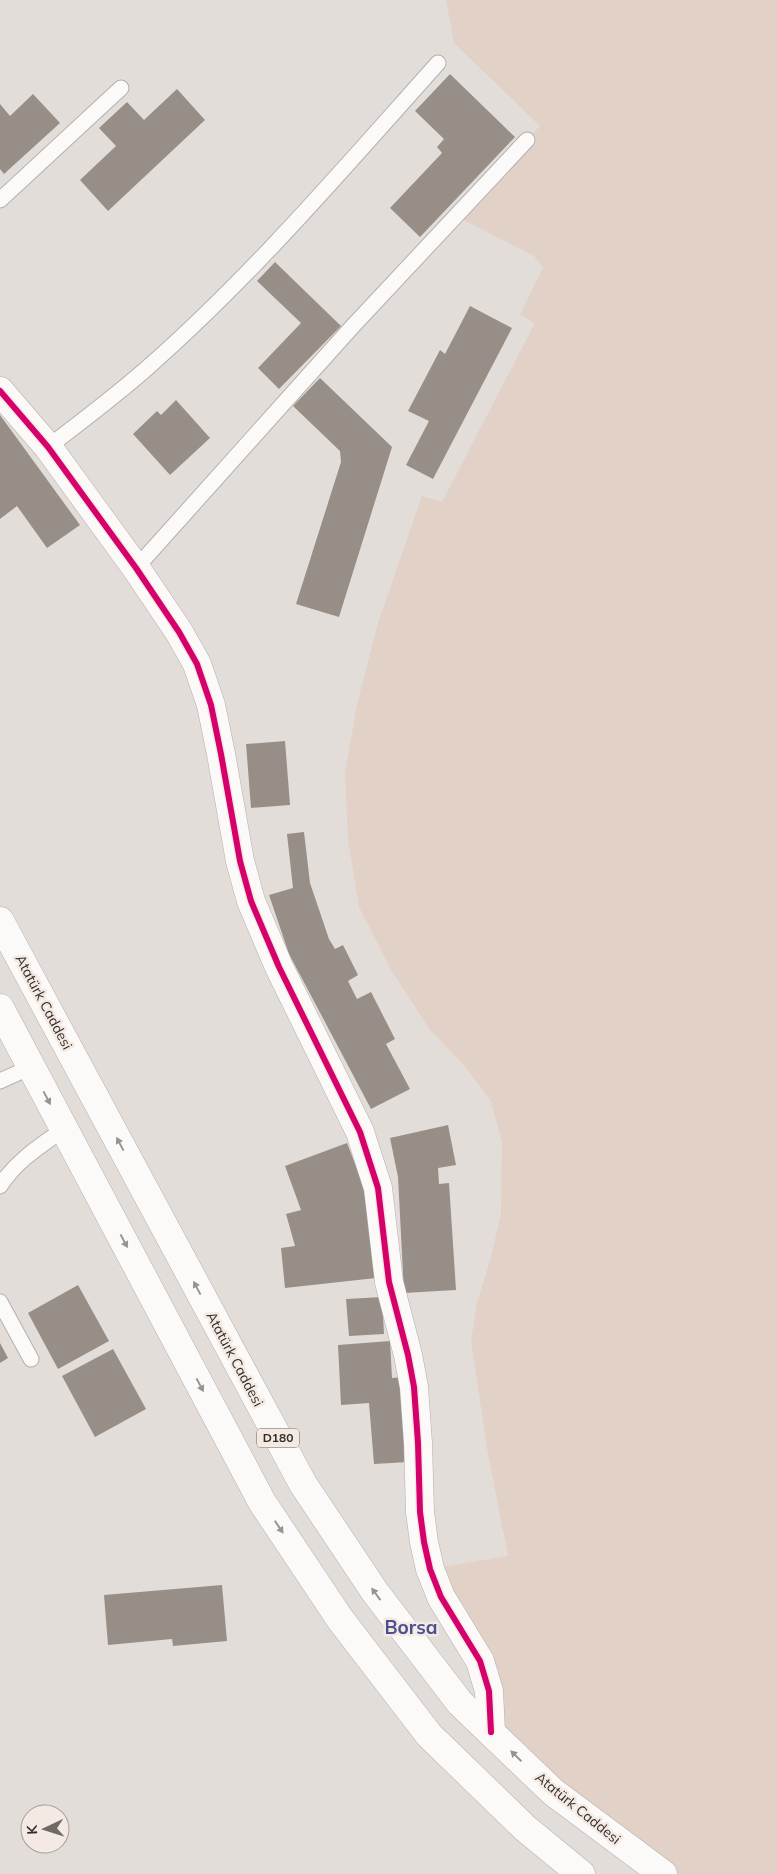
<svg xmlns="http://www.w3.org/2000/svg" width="777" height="1874" font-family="Mulish,sans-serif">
<rect width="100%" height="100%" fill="#e3ddda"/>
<path fill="#e2d1c7" d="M446,0h331v1874h-114l-172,-142 -2,-41 -59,-122 78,-13 -21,-108 -16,-107 6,-38 14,-46 10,-44 1,-70 -11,-42 -27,-36 -34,-35 -39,-60 -32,-63 -11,-66 -3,-69 13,-72 20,-77 44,-127 20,6 93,-179 -15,-8 23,-48 -9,-11 -78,-40 84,-90 -86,-83z"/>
<g fill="#978e88">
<path d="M450,74l65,63 -95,100 -30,-29 52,-55 -5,-6 7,-8 -29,-28z"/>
<path d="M177,89l28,31 -97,91 -28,-31 36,-34 -17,-18 28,-26 17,18z"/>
<path d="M33,94l27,29 -56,51 -4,-5v-65l10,12z"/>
<path d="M275,262l66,64 -62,63 -21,-21 43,-45 -44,-42z"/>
<path d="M470,306l42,22 -79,151 -27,-14 23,-44 -21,-10 32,-61 5,4z"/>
<path d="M320,378l72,69 -53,170 -43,-13 45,-142 -1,-11 -47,-45z"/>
<path d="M176,400l34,38 -40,37 -37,-41 24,-23 4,4z"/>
<path d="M0,415l80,110 -33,23 -30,-42 -17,13z"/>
<path d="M285,741l5,64 -39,3 -5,-64z"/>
<path d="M304,832l6,51 19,56 6,10 8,-4 15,30 -10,6 9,18 14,-7 24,47 -9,5 24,45 -39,20 -82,-155 -20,-59 24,-7 -6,-54z"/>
<path d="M448,1125l8,40 -18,3 1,16 10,-1 7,107 -52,3 -6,-116 -8,-39z"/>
<path d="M347,1143l19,49 10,86 -91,10 -4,-40 14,-2 -9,-32 15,-4 -16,-44z"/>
<path d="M78,1285l31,56 -51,28 -30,-56z"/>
<path d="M382,1297l2,37 -35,2 -3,-37z"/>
<path d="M390,1341l2,37 11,-1 5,85 -34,2 -5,-61 -28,2 -3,-60z"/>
<path d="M0,1343l8,15 -8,5z"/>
<path d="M113,1349l33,60 -51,28 -33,-61z"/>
<path d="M222,1585l5,56 -54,5 -1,-7 -64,6 -4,-50z"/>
</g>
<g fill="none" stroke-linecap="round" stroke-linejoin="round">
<g stroke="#b4afad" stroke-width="17">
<g id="service">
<path d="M0,200l121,-112"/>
<path d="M48,447c33,-25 66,-50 98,-78 106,-93 198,-201 292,-306"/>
<path d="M136,568l216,-241 175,-187"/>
<path d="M0,1081l31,-14"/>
<path d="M0,1186c16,-25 40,-40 64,-57"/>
<path d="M0,1302l31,57"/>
</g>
</g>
<g stroke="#b4afad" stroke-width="29">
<path id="minor" d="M0,391l48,56 88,121 43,64 18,32 14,41 10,49 19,107 11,40 28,66 81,165 18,56 11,94 19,73 6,32 4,56 2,69 4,30 6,27 11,28 39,64 9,30 2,41"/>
</g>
<g stroke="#b4afad" stroke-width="29">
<g id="trunk">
<path d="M0,921l303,563 72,108 85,111 93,89 110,82"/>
<path d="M0,1008l262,494 78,117 89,116 96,93 56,46"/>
</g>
</g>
<use href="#service" stroke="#fbfaf9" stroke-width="15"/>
<use href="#minor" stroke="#fbfaf9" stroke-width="28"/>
<use href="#trunk" stroke="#fbfaf9" stroke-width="28"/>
<g stroke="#f4eae3" stroke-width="9">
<path id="cycleway" d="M0,391l48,56 88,121 43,64 18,32 14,41 10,49 19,107 11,40 28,66 81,165 18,56 11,94 19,73 6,32 4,56 2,69 4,30 6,27 11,28 39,64 9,30 2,41"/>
</g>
<use href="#cycleway" stroke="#d6006c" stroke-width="6"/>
</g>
<defs><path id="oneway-solid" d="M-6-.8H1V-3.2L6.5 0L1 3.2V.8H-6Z" transform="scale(1.25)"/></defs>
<g fill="#969391">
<use href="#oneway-solid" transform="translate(47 1098) rotate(62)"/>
<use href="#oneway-solid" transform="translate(120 1144) rotate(-118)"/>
<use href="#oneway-solid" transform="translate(124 1241) rotate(62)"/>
<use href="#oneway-solid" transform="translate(197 1288) rotate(-118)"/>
<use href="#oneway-solid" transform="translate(200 1385) rotate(62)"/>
<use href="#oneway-solid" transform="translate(279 1527) rotate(56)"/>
<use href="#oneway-solid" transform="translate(376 1594) rotate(-126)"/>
<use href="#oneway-solid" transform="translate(516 1756) rotate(-136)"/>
</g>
<g text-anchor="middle" stroke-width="5" stroke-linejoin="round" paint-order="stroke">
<rect fill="#f4eae3" stroke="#6b6561" stroke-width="1" x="257" y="1428.5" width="42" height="19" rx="4"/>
<g font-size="12" font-weight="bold" fill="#302c29">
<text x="278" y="1442">D180</text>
</g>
<g font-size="14" fill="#302c29" stroke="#f4eae3">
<text transform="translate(44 1002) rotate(62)" y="5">Atatürk Caddesi</text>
<text transform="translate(235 1359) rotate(62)" y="5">Atatürk Caddesi</text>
<text transform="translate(578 1808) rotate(39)" y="5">Atatürk Caddesi</text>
</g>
<g font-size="19" font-weight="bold" fill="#49518e" stroke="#f4eae3">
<text x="411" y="1634">Borsa</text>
</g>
</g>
<g transform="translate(45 1829) rotate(266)"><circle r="24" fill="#f4eae3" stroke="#a69e99"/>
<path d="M0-4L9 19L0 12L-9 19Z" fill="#6f6a67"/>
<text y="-8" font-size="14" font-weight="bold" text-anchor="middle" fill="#302c29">K</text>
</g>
</svg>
